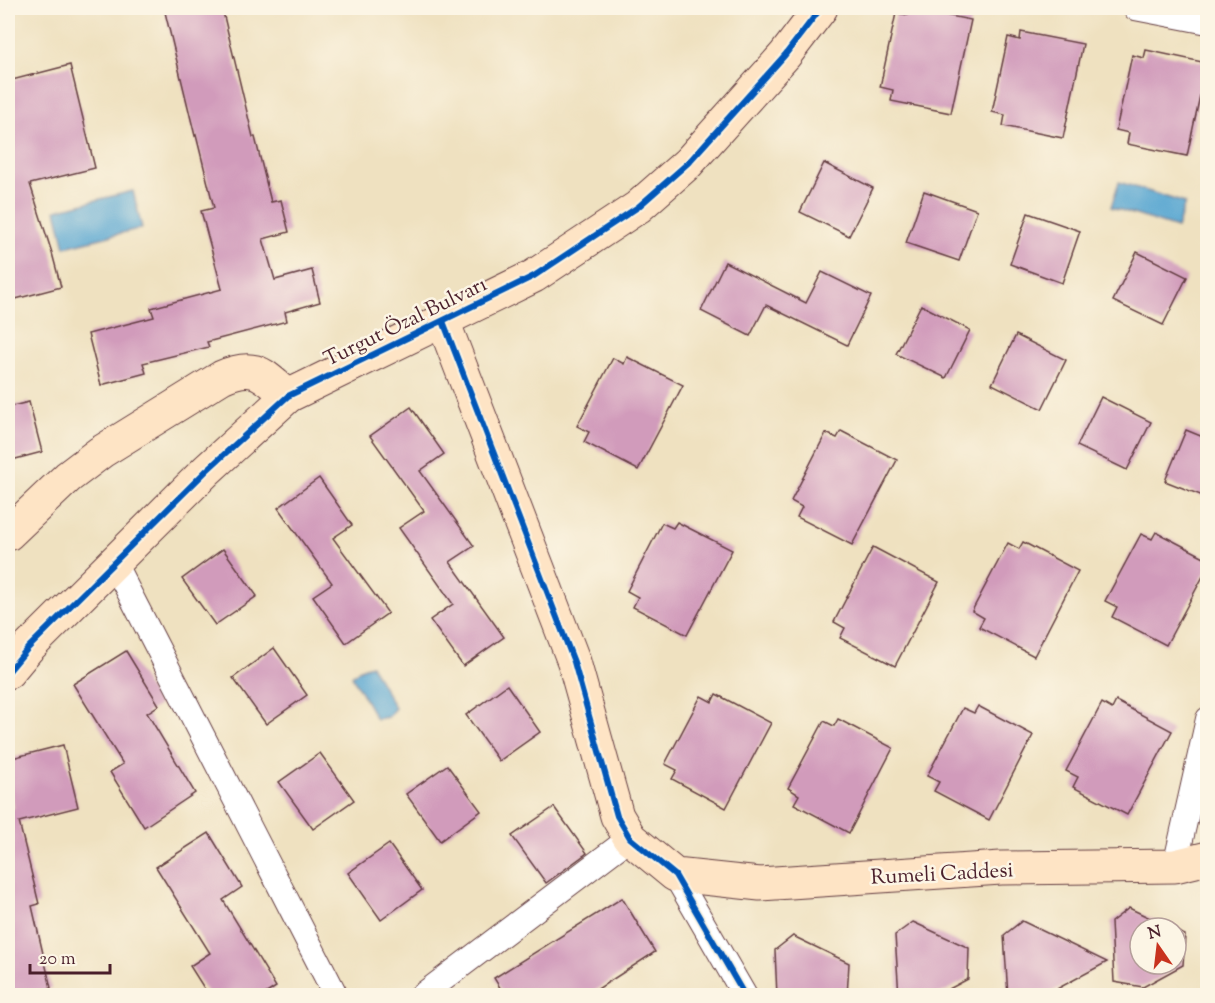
<svg xmlns="http://www.w3.org/2000/svg" width="1215" height="1003" font-family="'Sorts Mill Goudy',serif">
<rect width="100%" height="100%" fill="#fcf5e5"/>
<filter id="ink" filterUnits="userSpaceOnUse"><feTurbulence type="fractalNoise" baseFrequency=".0167" numOctaves="2"/><feDisplacementMap in="SourceGraphic" scale="12" xChannelSelector="R" yChannelSelector="G"/><feConvolveMatrix kernelMatrix="1 2 1 2 8 2 1 2 1" color-interpolation-filters="sRGB"/></filter>
<filter id="wash" filterUnits="userSpaceOnUse"><feTurbulence type="fractalNoise" baseFrequency=".008" numOctaves="4" result="noise"/><feDisplacementMap in="SourceGraphic" scale="24" xChannelSelector="R" yChannelSelector="G"/><feGaussianBlur stdDeviation="1.35" result="paint"/><feColorMatrix in="noise" values="0 0 0 0 0 0 0 0 0 0 0 0 0 0 0 0 0 1.4 0 .05"/><feComposite in="paint" operator="in"/></filter>
<g filter="url(#wash)">
<rect width="100%" height="100%" fill="#efe1c0"/>
<g fill="#57a6d1" stroke="#50627e" stroke-width="1.5">
<path d="M1119,182l66,21 -8,25 -66,-21z"/>
<path d="M133,191l9,37 -77,19 -9,-37z"/>
<path d="M371,665l24,43 -7,9 -12,2 -24,-43 8,-7z"/>
</g>
<g id="blocks">
<g fill="#d19bbb">
<path d="M164,8h58l31,129h2l16,65 10,-2 8,32 -26,7 12,41 37,-10 8,32 -35,10 2,9 -80,21 2,5 -66,16 3,10 -45,12 -13,-51 66,-17 -3,-9 71,-19 -21,-78 13,-3 -18,-73 -1,1z"/>
<path d="M909,8l62,12 -20,93 -60,-12 2,-11 -13,-3 16,-74 12,2z"/>
<path d="M1021,32l62,12 -20,94 -60,-12 2,-11 -13,-3 16,-75 12,3z"/>
<path d="M1146,50l61,13 -20,93 -60,-12 2,-11 -13,-3 16,-75 12,3z"/>
<path d="M70,65l25,103 -65,16 22,69 9,34 -53,14v-220z"/>
<path d="M824,163l49,25 -24,48 -49,-24z"/>
<path d="M924,191l53,19 -18,51 -53,-18z"/>
<path d="M1028,213l52,18 -18,52 -52,-19z"/>
<path d="M1137,252l50,25 -24,48 -50,-24z"/>
<path d="M725,262l81,41 16,-31 49,24 -24,49 -81,-40 -16,31 -49,-25z"/>
<path d="M921,305l49,25 -24,48 -50,-24z"/>
<path d="M1016,335l50,25 -24,49 -50,-25z"/>
<path d="M627,357l56,28 -45,85 -54,-28 5,-10 -12,-6 36,-68 11,6z"/>
<path d="M1101,397l50,25 -24,48 -50,-24z"/>
<path d="M29,402l13,50 -34,9v-54z"/>
<path d="M411,407l33,47 -24,17 54,75 -24,16 54,75 -41,29 -33,-46 23,-16 -54,-76 25,-17 -54,-75z"/>
<path d="M1186,430l22,9v59l-43,-17z"/>
<path d="M841,431l56,29 -45,85 -55,-28 5,-10 -11,-6 35,-68 11,5z"/>
<path d="M319,478l33,47 -19,13 55,75 -42,30 -33,-47 19,-13 -54,-75z"/>
<path d="M677,522l55,28 -45,85 -54,-28 5,-10 -11,-6 35,-68 11,5z"/>
<path d="M1156,532l52,27v8l-42,78 -54,-28 5,-10 -12,-6 36,-67 11,5z"/>
<path d="M1023,542l55,29 -44,85 -55,-29 5,-9 -12,-7 36,-68 11,6z"/>
<path d="M873,547l66,35 -44,84 -55,-28 5,-10 -11,-6z"/>
<path d="M223,549l34,47 -42,29 -33,-46z"/>
<path d="M274,648l33,47 -41,29 -33,-46z"/>
<path d="M126,651l33,54 -12,8 48,80 -51,34 -34,-55 13,-8 -50,-80z"/>
<path d="M507,685l33,47 -41,29 -33,-46z"/>
<path d="M716,694l55,29 -45,85 -54,-29 5,-9 -12,-6 36,-68 11,6z"/>
<path d="M1116,701l56,30 -45,84 -54,-28 5,-10 -12,-6 36,-68 10,6z"/>
<path d="M978,706l55,29 -44,85 -55,-29 5,-9 -12,-6 36,-68 11,5z"/>
<path d="M838,719l55,29 -44,85 -55,-29 5,-9 -11,-7 36,-67 10,5z"/>
<path d="M63,745l15,62 -59,15 20,82 -7,2 19,82 -27,8h-16v-188h6l-6,-28v-21z"/>
<path d="M320,753l34,47 -41,29 -34,-47z"/>
<path d="M447,765l34,46 -41,30 -34,-47z"/>
<path d="M554,807l33,46 -41,30 -34,-47z"/>
<path d="M209,833l33,54 -19,13 53,87 -14,9h-53l-19,-30 20,-13 -54,-86z"/>
<path d="M389,844l33,46 -41,30 -33,-47z"/>
<path d="M622,898l33,54 -68,44h-82l-11,-18z"/>
<path d="M1129,908l42,20h-31v36h36v-33l9,4 -2,30 -40,22 -29,-5 -3,-60z"/>
<path d="M1022,921l85,41 -63,34h-36l-4,-61z"/>
<path d="M913,922l56,26 -1,31 -32,17h-37l-4,-61z"/>
<path d="M793,936l56,27 -2,33h-70l-2,-46z"/>
</g>
</g>
</g>
<g filter="url(#ink)">
<use href="#blocks" fill-opacity="0" stroke="#633c41" stroke-width="1.5"/>
<g fill="none" stroke-linecap="round" stroke-linejoin="round">
<g stroke="#633c41" stroke-width="26">
<g id="street">
<path d="M1135,8l73,14"/>
<path d="M114,563l222,433"/>
<path d="M1175,866l33,-147"/>
<path d="M675,875l70,121"/>
<path d="M421,996l209,-158"/>
</g>
</g>
<g stroke="#633c41" stroke-width="35">
<g id="secondary">
<path d="M443,321l131,341 43,154 13,22 45,37 85,9 241,-16 174,-2 33,-8"/>
<path d="M8,534l60,-57 33,-25 121,-75c34,-15 41,-2 66,19"/>
<path d="M8,672l20,-24 179,-178 81,-74 246,-120 104,-69 50,-44 97,-108 36,-47"/>
</g>
</g>
<use href="#street" stroke="#fff" stroke-width="24"/>
<use href="#secondary" stroke="#fee4c5" stroke-width="33"/>
<g stroke="#fcf5e5" stroke-width="10">
<g id="cycleway">
<path d="M443,321l131,341 43,154 13,22 45,37 70,121"/>
<path d="M8,672l20,-24 179,-178 81,-74 246,-120 104,-69 50,-44 97,-108 36,-47"/>
</g>
</g>
<use href="#cycleway" stroke="#0057b8" stroke-width="6"/>
</g>
</g>
<g text-anchor="middle" stroke-width="5" stroke-linejoin="round" paint-order="stroke">
<g font-size="21" fill="#4a1f2b" stroke="#fcf5e5">
<text transform="translate(405 321) rotate(-26)" y="7">Turgut Özal Bulvarı</text>
<text transform="translate(942 873) rotate(-3)" y="7">Rumeli Caddesi</text>
</g>
</g>
<rect width="1215" height="1003" fill="none" stroke="#fcf5e5" stroke-width="30"/>
<g transform="translate(1158 946) rotate(346)"><circle r="28" fill="#fcf5e5" stroke="#b59f9b" stroke-width="1.5"/>
<path d="M0-4.5L10 22L0 15L-10 22Z" fill="#c8321e"/>
<text y="-9" font-size="16" font-weight="bold" text-anchor="middle" fill="#4a1f2b">N</text>
</g>
<path d="M30 964v9h80v-9" fill="none" stroke="#4a1f2b" stroke-width="3"/>
<text x="39" y="964" font-size="18" fill="#4a1f2b" stroke="#fcf5e5" stroke-width="4.5" paint-order="stroke">20 m</text>
</svg>
